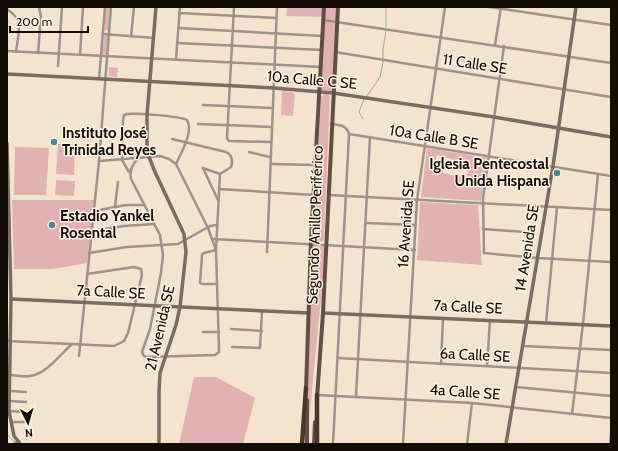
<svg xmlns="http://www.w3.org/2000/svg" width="618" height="451" font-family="Cabin,sans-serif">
<rect width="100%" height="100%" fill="#f4e3ce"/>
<g fill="#e2b2b2" fill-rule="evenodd">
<path d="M106,7h4l-2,23h-4z"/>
<path d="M287,7h36v10l-37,-1z"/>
<path d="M324,7h13l-4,84 -13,-1z"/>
<path d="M104,36h4l-2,18h-4z"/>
<path d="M109,67l9,1 -1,9 -8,-1z"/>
<path d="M282,91l10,1 3,3 -2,21 -12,-1z"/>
<path d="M324,94h4l2,3 -6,142 -2,3h-5l-3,-4 7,-141z"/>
<path d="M58,144l17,1 -1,30 -18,-1z"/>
<path d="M15,147l34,1 -3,47h-32z"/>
<path d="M427,148l60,10 -6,43 -60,-4zM437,155l22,6 -1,7 10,3 -1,5 -7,-1 -1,2 -16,-4v-3l-9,-2z"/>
<path d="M56,180l19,1 -1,15 -19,-1z"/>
<path d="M12,200h82l-7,63 -34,6h-39z"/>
<path d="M420,202l58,3 4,60 -65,-5z"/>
<path d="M313,246l13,1 -17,174 -2,-60z"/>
<path d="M194,377h22l39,21 -12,46h-64z"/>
</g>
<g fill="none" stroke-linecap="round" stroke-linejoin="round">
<g stroke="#9aac86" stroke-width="1">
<path d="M386,7v21"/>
<path d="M366,97l8,-11 6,-9 3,-15v-13l3,-18"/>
<path d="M363,119l-4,-7 5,-13"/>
<path d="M7,434l9,10"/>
</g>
<g stroke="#9e928d" stroke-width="2.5">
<path d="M234,7l-7,131 2,3 42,1"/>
<path d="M489,7l122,18"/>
<path d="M7,9c18,12 11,24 9,43"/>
<path d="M179,13l97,5"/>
<path d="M323,20l288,43"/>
<path d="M178,28l144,8"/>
<path d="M103,34l51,4"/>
<path d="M131,36l3,-29"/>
<path d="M177,43l145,7"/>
<path d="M495,45l6,-38"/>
<path d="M504,46l-21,152 1,55 54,5 73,4"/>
<path d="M7,51l314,16"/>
<path d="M335,52l276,45"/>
<path d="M38,53l3,-36 -2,-10"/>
<path d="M80,55l3,-48"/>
<path d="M176,59l4,-52"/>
<path d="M58,66l4,-59"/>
<path d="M99,79l6,-72"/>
<path d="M203,105l69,3"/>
<path d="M198,124l74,3"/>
<path d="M331,124c8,1 16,1 18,10l-16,310"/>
<path d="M349,134l262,42"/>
<path d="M172,139l54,13c6,3 7,9 5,15l-11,7"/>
<path d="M249,152l21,5"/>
<path d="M99,161l61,-5 9,3 7,5 32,64 8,22 3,99v3l-4,3 -68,2 -3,-1 -2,-4 8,-23 11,-56 2,-18 -3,-20 -29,-56c-2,-9 1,-15 8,-21"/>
<path d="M271,164l44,1"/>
<path d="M203,168l15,32"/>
<path d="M203,168l17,6"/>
<path d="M129,172l-7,-12 1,-40 1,-5 3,-1c9,-1 52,2 60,6 7,11 -6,33 -11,44"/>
<path d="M219,189l94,6"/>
<path d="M329,195l282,15"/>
<path d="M115,206l3,-24"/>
<path d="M94,211l32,-6h18"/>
<path d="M366,223l50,2"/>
<path d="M483,229l43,3"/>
<path d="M92,231l32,-5 30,-2"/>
<path d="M213,239l202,11"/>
<path d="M267,252l10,-245"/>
<path d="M89,253l38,-6 51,-3 32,-18 7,-1"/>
<path d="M217,284h-15l-2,-1 2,-28 2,-2 12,-3 4,-76"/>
<path d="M546,323l11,-116"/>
<path d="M231,329l31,2"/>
<path d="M203,332h16"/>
<path d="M7,341l107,5 10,-5 4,-8 14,-58 -1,-6 -7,-2 -47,7"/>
<path d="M523,346l88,4"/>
<path d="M232,347l28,1 2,-37"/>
<path d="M79,356l20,-195 12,-154"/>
<path d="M338,358l273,15"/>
<path d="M441,364l2,-46"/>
<path d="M487,366l3,-46"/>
<path d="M11,375c6,1 13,2 19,1 15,-1 31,-22 42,-32"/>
<path d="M516,387l95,9"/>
<path d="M10,391l16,1"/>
<path d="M317,395l155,8 139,15"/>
<path d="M356,396l14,-259"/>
<path d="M10,401l16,1"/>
<path d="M9,411l15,1"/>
<path d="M572,414l11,-90 15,-150"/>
<path d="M11,422h13"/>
<path d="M14,444l3,-3"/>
<path d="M403,444l14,-244 28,-193"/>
<path d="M467,444l5,-41"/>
<path d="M610,444l1,-11"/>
</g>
<g stroke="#7a6b63" stroke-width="3.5">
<path d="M156,7l-9,108v30l2,12 6,15 29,62 2,18 -6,55 -4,18 -16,48 -1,19v52"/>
<path d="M7,74l267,14 59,5 161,24 117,20"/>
<path d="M7,143l4,156 -2,112 5,25 5,6"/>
<path d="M11,299l298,14"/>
<path d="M323,313l288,13"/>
<path d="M506,444l47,-278 23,-159"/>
</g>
<g stroke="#614f46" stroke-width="4">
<path d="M306,390l5,-150 13,-233"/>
<path d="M317,398l6,-85 15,-306"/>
<path d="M307,444v-44"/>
<path d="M314,444l1,-22"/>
</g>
<g stroke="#4c372e" stroke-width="4.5">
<path d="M302,444l4,-56"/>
<path d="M317,444v-49"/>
</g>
</g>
<g fill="#448996" stroke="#fff1e0" stroke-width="1.5">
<circle cx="54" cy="142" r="4"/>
<circle cx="557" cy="173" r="4"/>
<circle cx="52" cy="225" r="4"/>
</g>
<g text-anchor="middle" stroke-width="3" stroke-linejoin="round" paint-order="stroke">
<g font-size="15" fill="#120d06" stroke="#fff1e0">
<text transform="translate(475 64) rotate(9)" y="5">11 Calle SE</text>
<text transform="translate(312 80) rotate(5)" y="5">10a Calle C SE</text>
<text transform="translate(434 137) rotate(9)" y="5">10a Calle B SE</text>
<text transform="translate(406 224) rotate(-86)" y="5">16 Avenida SE</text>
<text transform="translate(315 225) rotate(-88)" y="5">Segundo Anillo Periférico</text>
<text transform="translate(527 248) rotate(-81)" y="5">14 Avenida SE</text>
<text transform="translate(111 292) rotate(3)" y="5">7a Calle SE</text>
<text transform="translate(468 307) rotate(3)" y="5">7a Calle SE</text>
<text transform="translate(160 328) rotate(-77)" y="5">21 Avenida SE</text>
<text transform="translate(475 355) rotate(3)" y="5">6a Calle SE</text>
<text transform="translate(465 392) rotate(4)" y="5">4a Calle SE</text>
</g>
<g font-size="15" font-weight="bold" fill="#120d06" stroke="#fff1e0" text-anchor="start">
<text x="62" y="138">Instituto José<tspan x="62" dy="17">Trinidad Reyes</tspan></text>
<text x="549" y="169" text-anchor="end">Iglesia Pentecostal<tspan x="549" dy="17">Unida Hispana</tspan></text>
<text x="60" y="221">Estadio Yankel<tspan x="60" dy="17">Rosental</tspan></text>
</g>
</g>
<rect width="618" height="451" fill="none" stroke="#120d06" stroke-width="16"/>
<g transform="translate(28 423) rotate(175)" stroke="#fff1e0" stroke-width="3" paint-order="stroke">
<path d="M0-3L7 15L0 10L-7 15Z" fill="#120d06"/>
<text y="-6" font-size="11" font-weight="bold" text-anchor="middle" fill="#120d06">N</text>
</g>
<path d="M10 26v6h78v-6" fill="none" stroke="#120d06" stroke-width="2"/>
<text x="16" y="26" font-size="12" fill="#120d06" stroke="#fff1e0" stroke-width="3" paint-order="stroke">200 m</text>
</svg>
